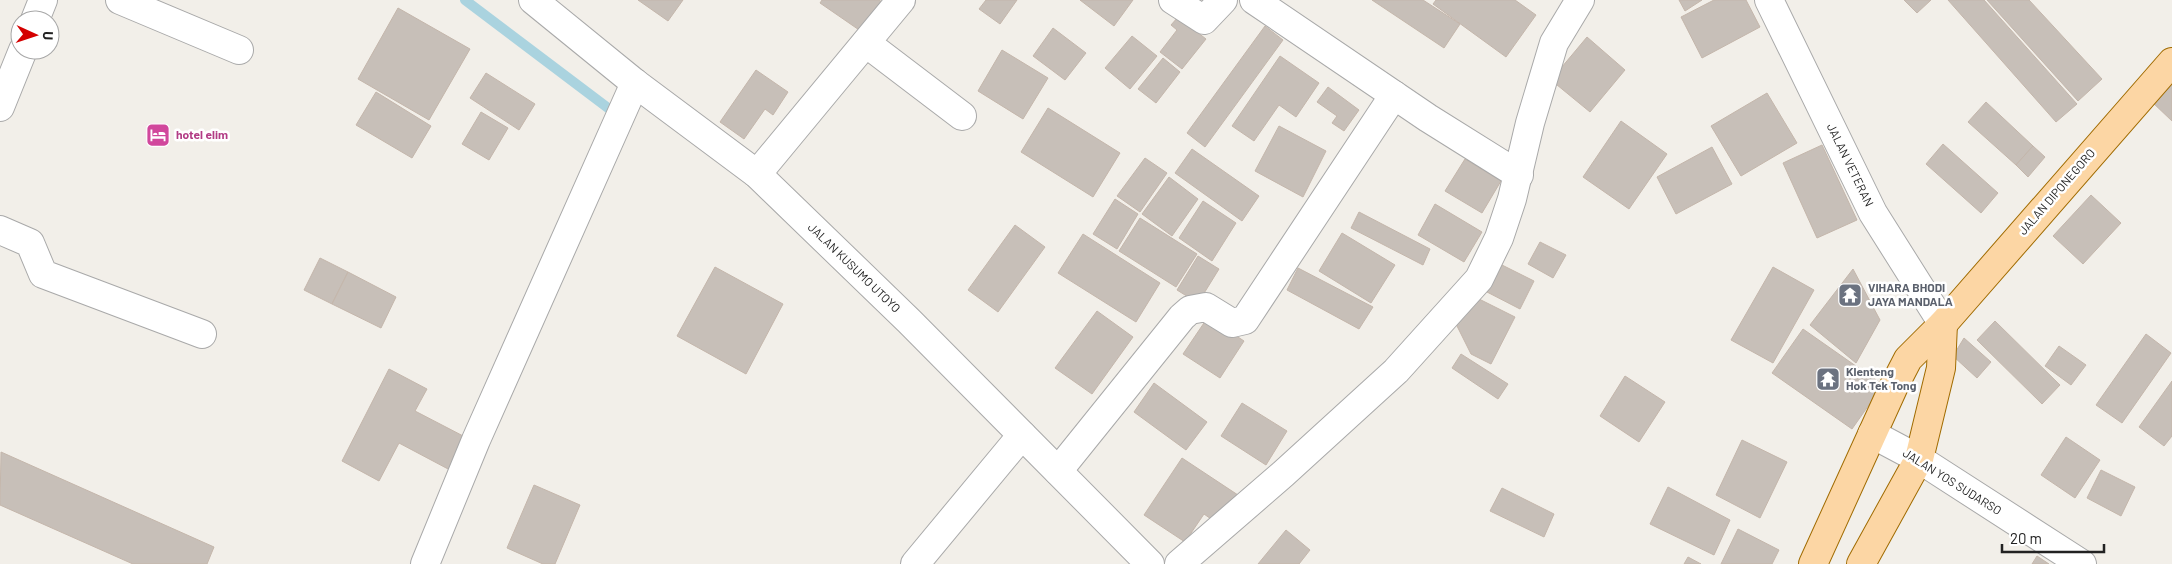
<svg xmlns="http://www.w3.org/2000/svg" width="2172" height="564" font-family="Barlow,sans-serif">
<rect width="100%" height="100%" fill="#f2efe9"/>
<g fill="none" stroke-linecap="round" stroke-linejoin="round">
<path stroke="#aad3df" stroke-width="10" d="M465,0l147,111"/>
</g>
<g fill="#c7bfb8" stroke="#c4b6ab">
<path d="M638,0h45l-15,21z"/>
<path d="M822,0h57l6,4 -20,30 -45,-31z"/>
<path d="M986,0h31l-17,24 -21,-15z"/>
<path d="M1080,0h53l-19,26z"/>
<path d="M1372,0h51l37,24 -16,24z"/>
<path d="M1436,0h79l21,15 -30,42 -73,-53z"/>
<path d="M1679,0h23l-17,11z"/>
<path d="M1714,0h32l14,27 -58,31 -21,-41z"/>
<path d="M1904,0h27l-14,13z"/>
<path d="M1948,0h36l93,104 -21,18z"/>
<path d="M1987,0h42l73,79 -24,22z"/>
<path d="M398,8l72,41 -41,71 -71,-41z"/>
<path d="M1178,17l28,22 -24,30 -22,-17 17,-22 -6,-5z"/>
<path d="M1265,26l18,14 -78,107 -18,-14z"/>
<path d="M1053,28l33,25 -21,27 -32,-24z"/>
<path d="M1132,36l25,20 -27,33 -25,-21z"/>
<path d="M1587,37l38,33 -35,42 -39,-32z"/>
<path d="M1002,50l46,28 -25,41 -45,-28z"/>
<path d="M1280,56l39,27 -23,34 -17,-12 -25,36 -22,-15z"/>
<path d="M1163,58l17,14 -24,31 -18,-14z"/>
<path d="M756,70l32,22 -15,23 -8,-6 -21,30 -24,-17z"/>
<path d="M486,73l49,31 -16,26 -49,-32z"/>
<path d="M2172,78v43l-21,-20z"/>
<path d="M1328,87l31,23 -15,21 -12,-8 5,-7 -20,-14z"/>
<path d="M376,92l55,34 -19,32 -56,-33z"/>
<path d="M1767,93l30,50 -56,33 -30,-50z"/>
<path d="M1986,102l47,44 -17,19 -48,-43z"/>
<path d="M1048,108l72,45 -27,44 -72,-45z"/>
<path d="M481,112l27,16 -19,32 -27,-16z"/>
<path d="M1621,121l46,33 -38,55 -46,-32z"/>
<path d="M1279,126l47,25 -23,46 -48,-26z"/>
<path d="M1943,144l55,49 -17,20 -55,-49z"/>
<path d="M1822,145l35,75 -40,18 -34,-75z"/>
<path d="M2033,146l12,11 -17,20 -12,-12z"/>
<path d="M1712,147l20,37 -56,30 -19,-37z"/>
<path d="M1192,149l67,47 -17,25 -67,-48z"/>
<path d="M1145,158l22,15 -27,39 -23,-16z"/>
<path d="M1465,159l36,22 -19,32 -37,-22z"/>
<path d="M1169,177l29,22 -26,37 -30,-22z"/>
<path d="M2091,195l30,28 -38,41 -30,-28z"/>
<path d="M1115,199l23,15 -21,35 -24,-15z"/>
<path d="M1203,201l33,22 -24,38 -33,-23z"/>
<path d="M1435,204l47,28 -18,30 -46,-27z"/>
<path d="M1359,212l71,37 -7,16 -72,-37z"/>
<path d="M1140,218l57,36 -21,33 -57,-36z"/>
<path d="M1015,225l30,22 -47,65 -30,-22z"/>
<path d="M1342,233l53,32 -24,38 -52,-32z"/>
<path d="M1083,234l77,49 -24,39 -78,-49z"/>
<path d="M1540,242l26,13 -13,23 -25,-14z"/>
<path d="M1198,256l21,13 -21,34 -21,-13z"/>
<path d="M320,258l28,14 -16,32 -28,-14z"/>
<path d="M1500,264l34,17 -14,28 -33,-17z"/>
<path d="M715,267l68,37 -37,70 -69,-38z"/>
<path d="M1773,267l41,23 -41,73 -42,-23z"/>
<path d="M1298,268l75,39 -14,22 -72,-39z"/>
<path d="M1853,269l27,51 -24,43 -46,-38z"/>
<path d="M348,272l48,25 -15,31 -49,-24z"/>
<path d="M1471,295l44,22 -24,47 -20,-10 -17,-34z"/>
<path d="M1097,311l36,26 -41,57 -37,-26z"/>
<path d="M1208,317l36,24 -24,37 -37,-24z"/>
<path d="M1995,321l65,64 -18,19 -65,-64z"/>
<path d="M1803,329l80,56 -31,44 -80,-56z"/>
<path d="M2146,334l25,19 -49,70 -26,-18z"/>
<path d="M1964,338l27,24 -14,16 -24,-22z"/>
<path d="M2059,346l27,19 -15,20 -26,-19z"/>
<path d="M1461,354l47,30 -10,15 -46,-31z"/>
<path d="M389,369l38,20 -12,22 52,27 -17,32 -51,-27 -20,38 -37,-20z"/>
<path d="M1625,376l40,26 -26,40 -39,-26z"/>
<path d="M2172,381v55l-8,10 -25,-19z"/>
<path d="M1154,383l53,39 -21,28 -52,-38z"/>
<path d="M1242,403l45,28 -21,34 -45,-29z"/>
<path d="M2066,437l34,23 -25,38 -34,-23z"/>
<path d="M1742,440l45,22 -27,56 -44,-23z"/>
<path d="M1,452l213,95 -7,17h-74l-133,-59z"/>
<path d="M1182,458l59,39 -20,29 -17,-12 -19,28 -41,-27z"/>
<path d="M2101,470l34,17 -14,29 -34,-18z"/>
<path d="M534,485l46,20 -25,59h-12l-36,-16z"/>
<path d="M1668,487l62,33 -16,35 -64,-31z"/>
<path d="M1502,488l52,26 -10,23 -54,-26z"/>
<path d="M1738,529l41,21 -7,14h-51z"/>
<path d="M1286,530l24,20 -11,14h-41z"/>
<path d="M2037,556l12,8h-17z"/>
<path d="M1688,557l13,7h-17z"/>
</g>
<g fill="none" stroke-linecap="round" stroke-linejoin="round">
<g stroke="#a9a9a9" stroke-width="30">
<g id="minor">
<path d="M120,0l119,50"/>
<path d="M533,0l102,83 122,91 152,147 241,243"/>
<path d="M1173,0l31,20 19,-20"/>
<path d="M1254,0l174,118 91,57"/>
<path d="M1769,0l104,213 70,111"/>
<path d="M35,20l8,-20"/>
<path d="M866,43l96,73"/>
<path d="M0,107l23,-57"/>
<path d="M757,174l144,-174"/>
<path d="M0,230l30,13 13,31 159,60"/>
<path d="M1872,434l47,25 163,105"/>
<path d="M1058,471l124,-154 8,-7 16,-3 26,16 13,-3 149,-225"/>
<path d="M425,564l51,-124 159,-357"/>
<path d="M915,564l107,-129"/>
<path d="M1179,564l104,-90 113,-103 83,-92 20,-41 13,-39 18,-76 24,-80 26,-43"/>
</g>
</g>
<g stroke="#a06b00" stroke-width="30">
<g id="major">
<path d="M1813,564l81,-178 14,-27 35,-35 229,-262"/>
<path d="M1861,564l58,-105 22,-91 2,-44"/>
</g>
</g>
<use href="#minor" stroke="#fff" stroke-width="28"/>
<use href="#major" stroke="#fcd6a4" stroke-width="28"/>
</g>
<defs>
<g id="hotel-square" transform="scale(1.25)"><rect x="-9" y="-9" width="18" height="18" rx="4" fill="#d1479c" stroke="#fff"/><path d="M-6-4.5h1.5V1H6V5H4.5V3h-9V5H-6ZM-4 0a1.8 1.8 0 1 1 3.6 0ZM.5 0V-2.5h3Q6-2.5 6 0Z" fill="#fff"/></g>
<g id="temple-square" transform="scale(1.25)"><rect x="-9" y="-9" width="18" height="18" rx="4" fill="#6b7280" stroke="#fff"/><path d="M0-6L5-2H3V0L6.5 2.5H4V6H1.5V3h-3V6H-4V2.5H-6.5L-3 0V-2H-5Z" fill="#fff"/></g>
</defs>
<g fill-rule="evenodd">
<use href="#hotel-square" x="158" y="135"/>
<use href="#temple-square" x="1850" y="295"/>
<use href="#temple-square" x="1828" y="379"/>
</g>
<g text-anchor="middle" stroke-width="5" stroke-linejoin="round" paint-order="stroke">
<g font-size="12" font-weight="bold" fill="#b23c85" stroke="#fff" text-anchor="start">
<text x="176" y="139">hotel elim</text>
</g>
<g font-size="12" fill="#222" stroke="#fff">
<text transform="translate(1850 165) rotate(64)" y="4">JALAN VETERAN</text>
<text transform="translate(2057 192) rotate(-49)" y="4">JALAN DIPONEGORO</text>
<text transform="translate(854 268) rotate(44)" y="4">JALAN KUSUMO UTOYO</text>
<text transform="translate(1952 482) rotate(32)" y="4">JALAN YOS SUDARSO</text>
</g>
<g font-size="12" font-weight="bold" fill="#5b616d" stroke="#fff" text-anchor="start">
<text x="1868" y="292">VIHARA BHODI<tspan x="1868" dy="14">JAYA MANDALA</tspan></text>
<text x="1846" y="376">Klenteng<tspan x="1846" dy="14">Hok Tek Tong</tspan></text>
</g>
</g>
<g transform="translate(35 35) rotate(93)"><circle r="24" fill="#ffffff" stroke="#a7a7a7"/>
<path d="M0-4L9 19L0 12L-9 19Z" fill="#d40000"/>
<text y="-8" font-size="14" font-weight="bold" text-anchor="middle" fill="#222222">U</text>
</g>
<path d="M2002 544v8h102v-8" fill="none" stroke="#222222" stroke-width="2.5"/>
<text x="2010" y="544" font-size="15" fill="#222222" stroke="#ffffff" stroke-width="4" paint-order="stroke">20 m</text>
</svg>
